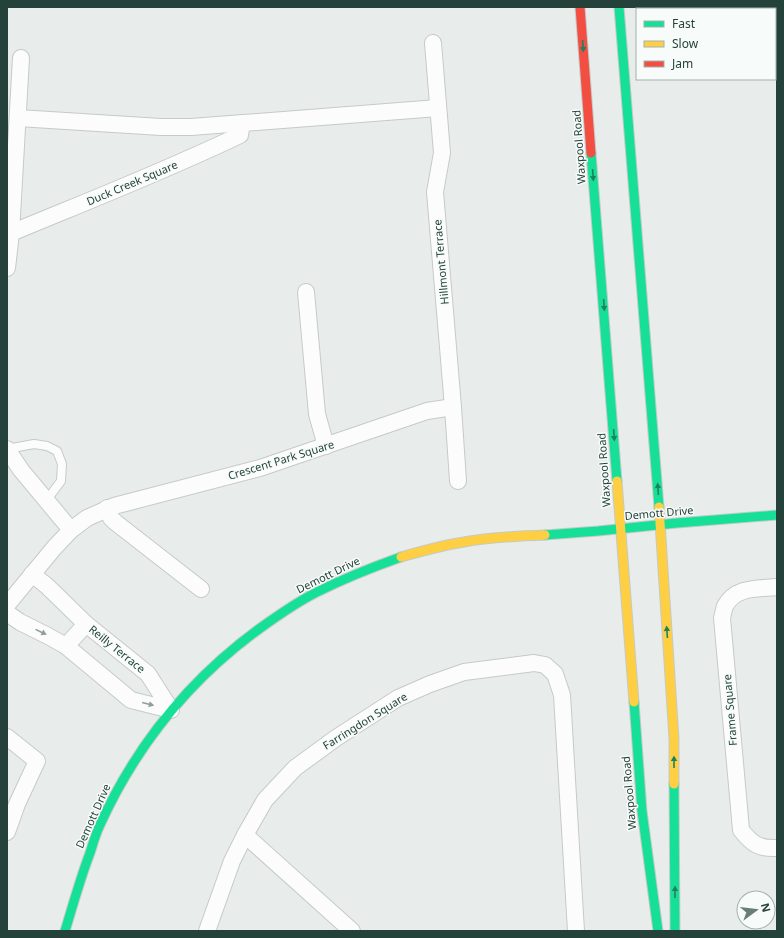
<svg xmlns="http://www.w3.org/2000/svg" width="784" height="938" font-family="'Noto Sans',sans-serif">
<rect width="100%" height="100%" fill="#e8edeb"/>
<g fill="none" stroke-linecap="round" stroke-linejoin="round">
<g stroke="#c5cac8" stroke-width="10">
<path id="lane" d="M7,449l27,-5 13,2 10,5 5,13 -1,17 -15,20"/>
</g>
<g stroke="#c5cac8" stroke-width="18">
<g id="street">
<path d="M433,43l9,110 -7,39 18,215 5,74"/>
<path d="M18,118l143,9h30l247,-19"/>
<path d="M11,233c77,-32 154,-62 229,-98l2,-12"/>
<path d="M7,268l4,-35 10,-175"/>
<path d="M306,292l11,122 9,32"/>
<path d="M7,449l14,21 50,60"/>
<path d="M107,508l4,10 4,4 86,67"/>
<path d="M777,587c-19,2 -41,-1 -52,19 -1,3 -2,8 -3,12l19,212c11,14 18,19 36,18"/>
<path d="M7,605l47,-57 17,-18 16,-12 27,-12 146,-38 167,-57 26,-4"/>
<path d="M7,613l13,9 28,14 18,10 65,54 40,10 -23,-36 -62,-50 -39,-38 -15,-12"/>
<path d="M66,646l20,-22"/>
<path d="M7,737l30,24 -20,43 -10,28"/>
<path d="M245,835l107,96"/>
<path d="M207,931l25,-70 13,-26 20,-35 30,-32 41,-30 62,-40 32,-14 34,-12 70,-9 11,2 10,9 7,21 14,236"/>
</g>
</g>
<g stroke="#c3cbc8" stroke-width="11">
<g id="fast">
<path d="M619,7l40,500"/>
<path d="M591,153l26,328"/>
<path d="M545,535l53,-4 79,-8 100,-8"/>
<path d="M634,702l8,109 16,120"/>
<path d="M674,784l1,147"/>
<path d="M65,931c8,-26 15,-52 25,-78 3,-9 5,-17 9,-26 36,-80 89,-146 160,-198 18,-13 38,-27 58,-37 28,-14 56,-25 84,-35"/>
</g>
</g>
<g stroke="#c3cbc8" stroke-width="11">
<g id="slow">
<path d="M617,481l17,221"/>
<path d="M659,507l15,232v45"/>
<path d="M401,557c21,-6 42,-12 63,-15 27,-5 54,-6 81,-7"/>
</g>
</g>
<g stroke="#c3cbc8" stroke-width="11">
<path id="jam" d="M580,7l11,146"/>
</g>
<use href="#lane" stroke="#fcfcfc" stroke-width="8"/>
<use href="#street" stroke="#fcfcfc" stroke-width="16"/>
<use href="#fast" stroke="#16e098" stroke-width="9"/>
<use href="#slow" stroke="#ffcf43" stroke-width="9"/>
<use href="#jam" stroke="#f24e42" stroke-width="9"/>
</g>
<defs><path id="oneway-solid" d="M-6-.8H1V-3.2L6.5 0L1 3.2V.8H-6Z"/></defs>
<g fill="#1e8160">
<use href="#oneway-solid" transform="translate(583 46) rotate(86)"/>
<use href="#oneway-solid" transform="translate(593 175) rotate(86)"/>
<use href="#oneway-solid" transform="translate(604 305) rotate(86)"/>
<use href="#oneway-solid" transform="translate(614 435) rotate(86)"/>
<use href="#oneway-solid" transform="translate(658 489) rotate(-94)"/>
<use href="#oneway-solid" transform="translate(667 632) rotate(-94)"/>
<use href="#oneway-solid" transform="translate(674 762) rotate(-90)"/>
<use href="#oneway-solid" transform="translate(675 892) rotate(-90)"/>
</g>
<g fill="#909f9b">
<use href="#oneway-solid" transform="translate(41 632) rotate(26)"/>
<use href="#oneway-solid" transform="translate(148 704) rotate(14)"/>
</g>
<g text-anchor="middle" stroke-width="3" stroke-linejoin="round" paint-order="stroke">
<g font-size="11" fill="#24423a" stroke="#f7fbf9">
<text transform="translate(579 147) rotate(-94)" y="4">Waxpool Road</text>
<text transform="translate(132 183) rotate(-23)" y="4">Duck Creek Square</text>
<text transform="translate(441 262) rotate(-95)" y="4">Hillmont Terrace</text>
<text transform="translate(281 460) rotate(-17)" y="4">Crescent Park Square</text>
<text transform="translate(604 470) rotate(-94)" y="4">Waxpool Road</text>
<text transform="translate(659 513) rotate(-5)" y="4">Demott Drive</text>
<text transform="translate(328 575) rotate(-26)" y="4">Demott Drive</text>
<text transform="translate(117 649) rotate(39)" y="4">Reilly Terrace</text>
<text transform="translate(730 710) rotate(-95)" y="4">Frame Square</text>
<text transform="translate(365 721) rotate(-32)" y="4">Farringdon Square</text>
<text transform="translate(629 793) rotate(-95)" y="4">Waxpool Road</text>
<text transform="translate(93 816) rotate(-66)" y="4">Demott Drive</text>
</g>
</g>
<rect width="784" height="938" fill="none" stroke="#24423a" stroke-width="16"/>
<rect x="636" y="8" width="140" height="72" fill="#f7fbf9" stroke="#a3b1ad"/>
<rect x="644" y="21" width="20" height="6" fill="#16e098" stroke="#a3b1ad"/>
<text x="672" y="28" font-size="12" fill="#24423a">Fast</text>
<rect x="644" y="41" width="20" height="6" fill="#ffcf43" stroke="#a3b1ad"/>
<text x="672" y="48" font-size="12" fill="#24423a">Slow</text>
<rect x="644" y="61" width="20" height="6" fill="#f24e42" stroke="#a3b1ad"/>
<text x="672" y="68" font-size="12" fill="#24423a">Jam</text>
<g transform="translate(756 910) rotate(75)"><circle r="19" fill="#f7fbf9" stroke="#a3b1ad"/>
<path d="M0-3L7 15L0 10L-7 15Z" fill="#697e78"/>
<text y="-6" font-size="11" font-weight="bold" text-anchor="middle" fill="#24423a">N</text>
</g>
</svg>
